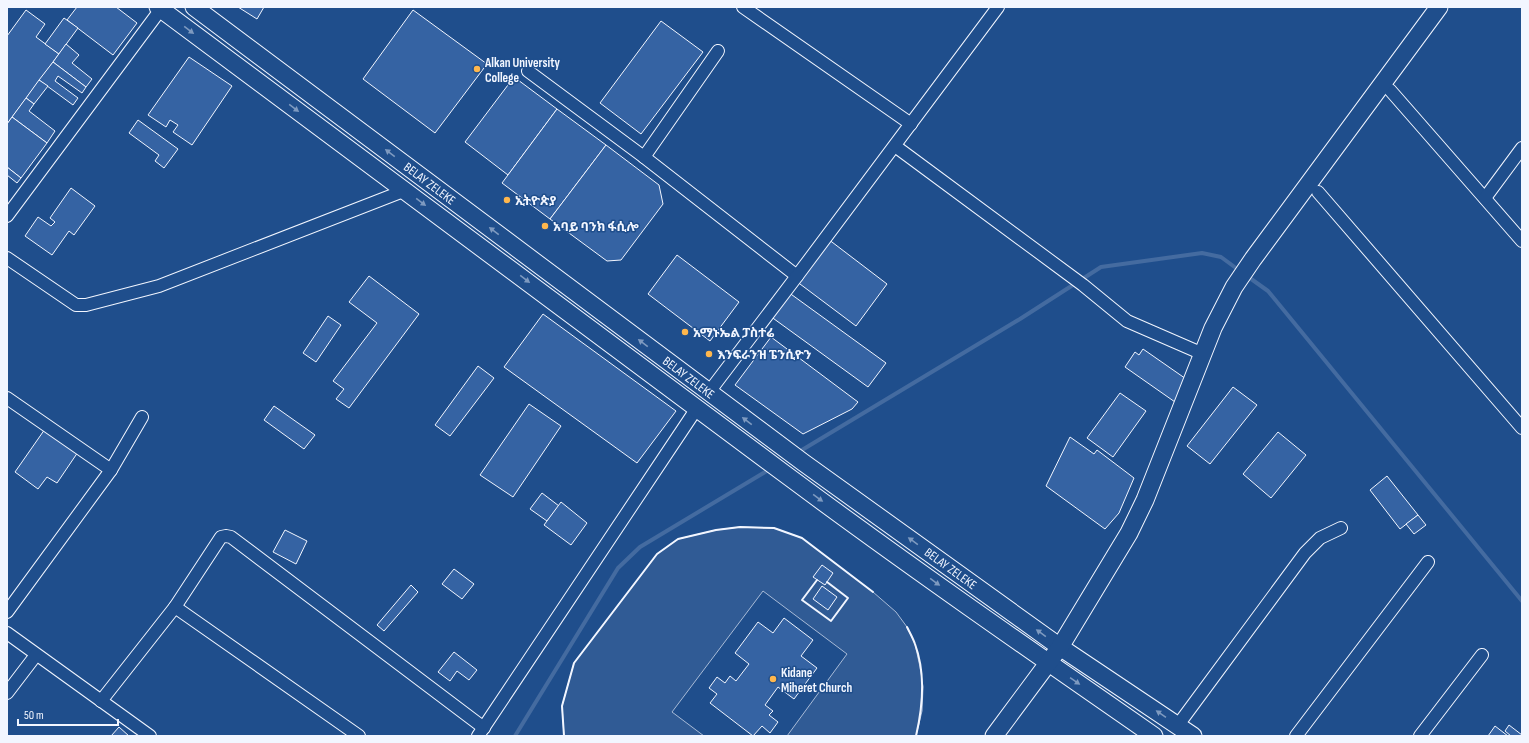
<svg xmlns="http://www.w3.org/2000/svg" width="1529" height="743" font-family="'Sofia Sans Condensed','Noto Sans Ethiopic',sans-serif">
<rect width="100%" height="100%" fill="#1f4e8c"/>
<path fill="#305b95" stroke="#a8bbd7" d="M740,527l34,1 28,10 71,54 23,20 11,15 8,17 5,23 3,20 -1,24 -6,25h-129l60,-82 -84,-63 -91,121 32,24h-140l-2,-30 12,-43 83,-109 21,-15 38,-9z"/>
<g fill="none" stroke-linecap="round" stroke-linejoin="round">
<g stroke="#446ba0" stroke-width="4">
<path d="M1247,276l21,15 254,310"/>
<path d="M797,453l223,-134 81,-52 101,-14 19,4 19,14"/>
<path d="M515,736l103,-168 22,-21 130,-78"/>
</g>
</g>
<g fill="#3563a3" stroke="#f2f6ff">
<path d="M77,7h39l21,16 -24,32 -46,-35z"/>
<path d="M238,7h26l-7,12z"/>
<path d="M26,10l19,14 -9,13 23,17 -52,70v-88z"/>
<path d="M413,10l74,54 -52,69 -72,-54z"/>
<path d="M64,18l14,10 -19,26 -14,-10z"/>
<path d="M661,21l42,31 -62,82 -41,-31z"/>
<path d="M66,44l13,11 -7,8 20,16 -6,8 -33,-25z"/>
<path d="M189,57l43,29 -40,59 -19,-13 5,-7 -8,-5 -4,7 -18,-12z"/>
<path d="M53,62l33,25 -4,6 -24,-17 -3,5 23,17 -5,7 -34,-25z"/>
<path d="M514,77l43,32 -49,66 -43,-33z"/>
<path d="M39,80l9,6 -14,18 -8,-6z"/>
<path d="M26,98l8,6 -5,7 26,20 -8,12 -35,-26z"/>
<path d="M557,109l49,36 -56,74 -48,-36z"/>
<path d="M12,117l35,26 -26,35 -14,-11v-43z"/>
<path d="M138,120l40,29 -14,19 -9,-7 4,-6 -30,-22z"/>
<path d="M606,145l53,40 4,19 -42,56 -14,1 -57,-42z"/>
<path d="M7,167l14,11 -4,5 -10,-8z"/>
<path d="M71,188l24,18 -21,29 -5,-4 -17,24 -27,-19 13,-19 13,9 4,-4 -5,-4z"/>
<path d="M828,239l59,45 -31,42 -60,-45z"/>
<path d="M677,255l62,47 -29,39 -62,-47z"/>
<path d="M369,276l50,38 -70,94 -13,-9 8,-10 -11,-8 44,-58 -28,-21z"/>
<path d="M788,292l98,71 -18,24 -98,-71z"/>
<path d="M543,314l133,97 -39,52 -133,-96z"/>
<path d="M328,316l13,9 -25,37 -13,-9z"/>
<path d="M771,337l87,65 -6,7 -49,25 -68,-49z"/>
<path d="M1143,349l46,32 -14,21 -50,-35 10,-15 4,3z"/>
<path d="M478,366l16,12 -44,58 -15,-11z"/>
<path d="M1233,387l24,18 -47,59 -23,-18z"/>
<path d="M1120,393l26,18 -33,46 -26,-19z"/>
<path d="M529,404l32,22 -48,71 -33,-22z"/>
<path d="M274,406l41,29 -11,14 -40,-29z"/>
<path d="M45,429l33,23 -21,31 -10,-6 -9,12 -23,-17z"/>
<path d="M1278,432l28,23 -35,43 -28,-24z"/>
<path d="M1070,437l24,17 3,-4 37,28 -15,35 -14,16 -59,-43z"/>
<path d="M1387,476l31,39 -18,14 -30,-39z"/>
<path d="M542,493l17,13 -12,15 -17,-12z"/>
<path d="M561,502l26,21 -16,22 -27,-20z"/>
<path d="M1418,515l8,10 -12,9 -8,-10z"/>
<path d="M285,530l22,11 -11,23 -23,-12z"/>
<path d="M822,565l11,8 -8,12 -12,-8z"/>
<path d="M454,569l20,15 -12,15 -20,-15z"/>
<path d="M411,585l7,7 -34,39 -7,-6z"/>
<path d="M822,586l15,11 -9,13 -15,-11z"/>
<path d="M784,618l29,22 -12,16 16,12 -23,31 -16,-12 -13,18 8,6 -4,4 9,7 -8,11 -8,-7 -9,10 -43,-33 7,-9 -8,-6 8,-11 8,6 5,-7 6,5 13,-17 -14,-11 23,-31 15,11z"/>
<path d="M454,652l23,18 -8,10 -12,-9 -7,10 -12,-9z"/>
<path d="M1509,725l13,10v1h-11l-6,-5z"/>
<path d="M1495,726l13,10h-20z"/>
<path d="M119,727l10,9h-18z"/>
</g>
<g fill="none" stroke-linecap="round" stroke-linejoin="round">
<g stroke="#f2f6ff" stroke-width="14">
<g id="street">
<path d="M743,7l168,117"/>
<path d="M528,71l116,86 153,119"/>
<path d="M1390,90l132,151"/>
<path d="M895,146l188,139 44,36 76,33"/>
<path d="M644,157l74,-106"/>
<path d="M1318,192l204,236"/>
<path d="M1485,198l37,-50"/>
<path d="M7,216l154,-207"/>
<path d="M7,258l69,47h10l73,-19 247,-96"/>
<path d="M709,392l88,-116 201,-269"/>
<path d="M7,398l104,72"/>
<path d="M175,607l184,129"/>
<path d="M7,612l104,-142 31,-53"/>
<path d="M7,633l143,103"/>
<path d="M7,693l29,-38"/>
<path d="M101,701l74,-94 46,-70 5,-1 5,1 253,191"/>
<path d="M1178,725l127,-172 15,-15 21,-10"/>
<path d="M478,736l219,-328"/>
<path d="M1296,736l132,-174"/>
<path d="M1420,736l62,-81"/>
</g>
</g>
<g stroke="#f2f6ff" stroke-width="19">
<g id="secondary">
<path d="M158,7c209,155 417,312 627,467 121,90 245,176 369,262"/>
<path d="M194,7l610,456 256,184 133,89"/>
<path d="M994,736l66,-89 69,-114 16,-33 68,-172 21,-41 19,-28 186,-252"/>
</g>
</g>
<use href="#street" stroke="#1f4e8c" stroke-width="12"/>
<use href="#secondary" stroke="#1f4e8c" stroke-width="17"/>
<g stroke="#f2f6ff" stroke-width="2">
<path d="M817,580l-15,20 29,21 17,-23 -21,-16"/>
<path d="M907,627c3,6 6,11 8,17 11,30 8,62 1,92"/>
<path d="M564,736l-2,-30 12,-43 83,-109 21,-15 38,-9 24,-3 34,1 28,10 71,54"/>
</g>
</g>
<defs><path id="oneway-solid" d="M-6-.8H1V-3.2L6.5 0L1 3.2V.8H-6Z"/></defs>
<g fill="#7e9ac0">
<use href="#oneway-solid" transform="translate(189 30) rotate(37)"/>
<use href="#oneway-solid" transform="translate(294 108) rotate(37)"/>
<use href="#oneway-solid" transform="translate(390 153) rotate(-143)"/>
<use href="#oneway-solid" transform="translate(421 202) rotate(37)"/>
<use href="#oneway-solid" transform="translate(494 231) rotate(-143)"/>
<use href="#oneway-solid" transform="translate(525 279) rotate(37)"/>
<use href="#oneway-solid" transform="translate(643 343) rotate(-143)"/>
<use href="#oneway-solid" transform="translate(747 421) rotate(-143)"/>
<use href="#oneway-solid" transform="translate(818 498) rotate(36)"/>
<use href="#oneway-solid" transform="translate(913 541) rotate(-144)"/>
<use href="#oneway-solid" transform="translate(935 582) rotate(36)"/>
<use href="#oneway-solid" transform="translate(1041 633) rotate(-144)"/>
<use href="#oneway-solid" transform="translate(1075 681) rotate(35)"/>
<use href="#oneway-solid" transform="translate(1161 714) rotate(-146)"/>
</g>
<g fill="#ffb74d" stroke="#1f4e8c" stroke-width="1.5">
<circle cx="477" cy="69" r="4"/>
<circle cx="507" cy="200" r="4"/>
<circle cx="545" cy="226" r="4"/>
<circle cx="685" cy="332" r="4"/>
<circle cx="709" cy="354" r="4"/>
<circle cx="773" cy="679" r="4"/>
</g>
<g text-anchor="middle" stroke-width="3" stroke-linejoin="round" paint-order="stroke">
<g font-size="13" font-weight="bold" fill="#f2f6ff" stroke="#1f4e8c" text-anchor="start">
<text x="485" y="67">Alkan University<tspan x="485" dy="15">College</tspan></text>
<text x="515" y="205">ኢትዮጵያ</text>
<text x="553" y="231">አባይ ባንክ ፋሲሎ</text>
<text x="693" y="337">አማኑኤል ፓስተሬ</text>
<text x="717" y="359">እንፍራንዝ ፔንሲዮን</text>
<text x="781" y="677">Kidane<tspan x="781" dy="15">Miheret Church</tspan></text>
</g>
<g font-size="13" fill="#f2f6ff" stroke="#1f4e8c">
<text transform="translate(430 183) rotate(37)" y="5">BELAY ZELEKE</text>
<text transform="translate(689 377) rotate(37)" y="5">BELAY ZELEKE</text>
<text transform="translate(951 568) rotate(36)" y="5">BELAY ZELEKE</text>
</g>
</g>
<rect width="1529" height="743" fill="none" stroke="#f2f6ff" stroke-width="16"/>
<path d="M18 719v6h100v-6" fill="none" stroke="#f2f6ff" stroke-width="2"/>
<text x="24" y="719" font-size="12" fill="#f2f6ff" stroke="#1f4e8c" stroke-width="3" paint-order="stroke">50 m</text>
</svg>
